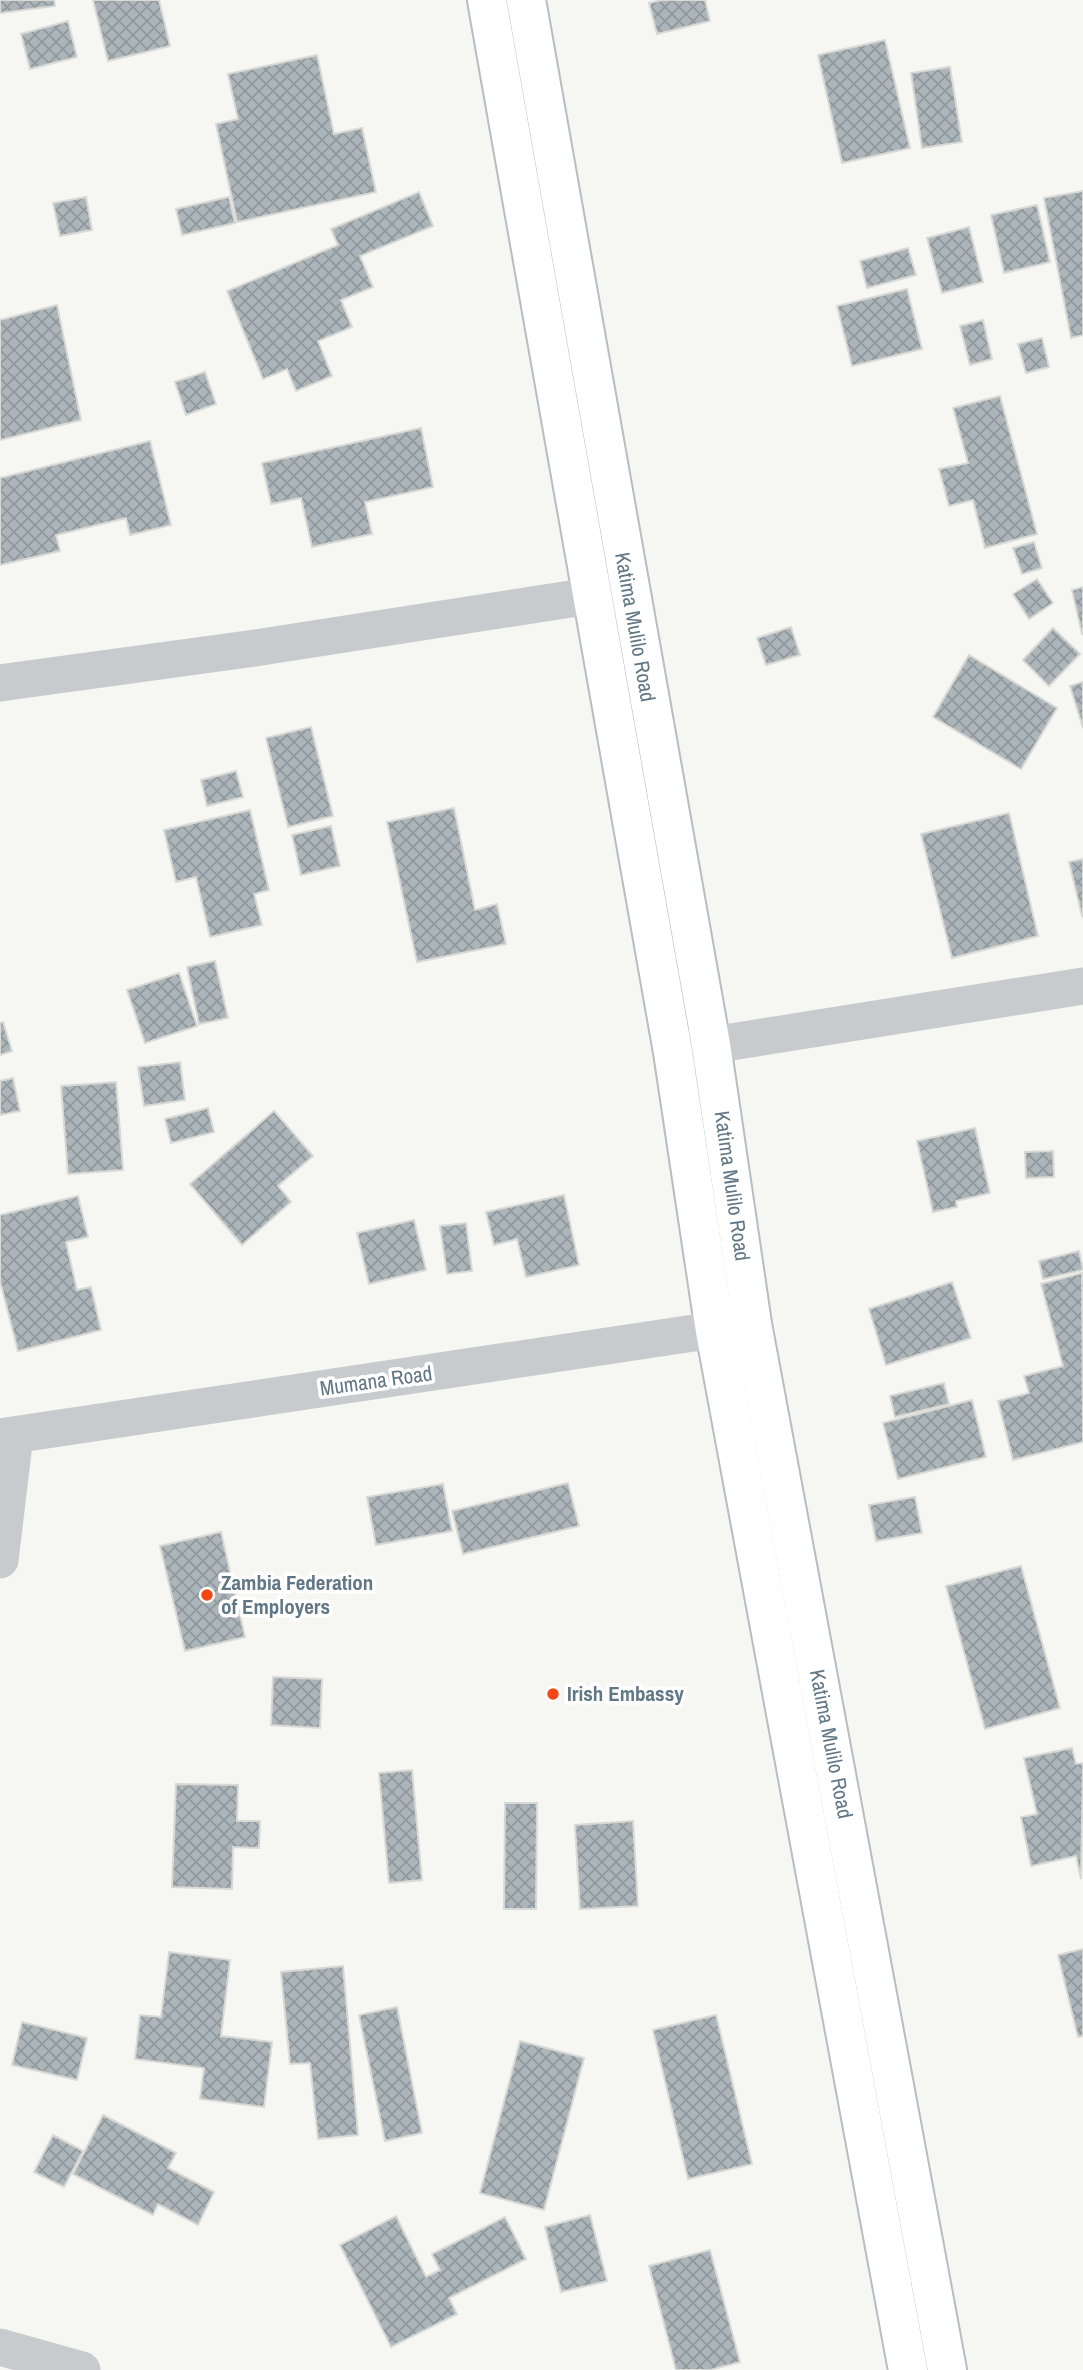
<svg xmlns="http://www.w3.org/2000/svg" width="1083" height="2370" font-family="'Archivo Narrow',sans-serif">
<defs>
<pattern id="building-cross-hatch" width="8" height="8" patternUnits="userSpaceOnUse" patternTransform="scale(1.75)"><rect width="8" height="8" fill="#acb5ba"/><path d="M0 0l8 8M0 8l8-8" fill="none" stroke="#8f989d"/></pattern>
</defs>
<rect width="100%" height="100%" fill="#f6f6f2"/>
<g fill="url(#building-cross-hatch)" stroke="#d8d8d5" stroke-width="2">
<path d="M0,0h54l1,6 -55,7z"/>
<path d="M93,0h66l11,46 -62,15z"/>
<path d="M662,0h43l5,21 -53,13 -8,-31z"/>
<path d="M68,21l9,36 -47,12 -9,-35z"/>
<path d="M885,40l25,108 -68,15 -24,-108z"/>
<path d="M317,55l17,79 28,-6 14,64 -139,30 -21,-98 22,-5 -10,-45z"/>
<path d="M950,67l12,75 -40,6 -11,-75z"/>
<path d="M1083,191v144l-12,3 -27,-140z"/>
<path d="M419,192l14,34 -73,30 13,31 -32,13 11,27 -34,14 14,35 -36,15 -9,-22 -24,10 -36,-88 111,-46 -7,-16z"/>
<path d="M86,197l6,33 -32,6 -7,-33z"/>
<path d="M229,197l6,26 -53,12 -6,-26z"/>
<path d="M1037,205l13,57 -46,11 -13,-58z"/>
<path d="M969,227l14,55 -41,11 -15,-55z"/>
<path d="M908,248l8,27 -49,13 -7,-27z"/>
<path d="M907,289l15,60 -70,17 -15,-60z"/>
<path d="M57,305l24,115 -81,20v-120z"/>
<path d="M983,320l9,39 -22,6 -10,-39z"/>
<path d="M1042,338l7,29 -23,6 -8,-29z"/>
<path d="M205,372l11,32 -30,11 -11,-33z"/>
<path d="M1000,396l37,138 -52,14 -12,-48 -24,6 -10,-37 29,-6 -15,-55z"/>
<path d="M421,428l12,59 -68,15 7,32 -60,13 -11,-49 -30,6 -9,-41z"/>
<path d="M150,441l21,84 -41,10 -4,-17 -70,17 4,16 -60,14v-87z"/>
<path d="M1034,542l8,26 -20,6 -9,-26z"/>
<path d="M1037,579l16,24 -24,16 -16,-25z"/>
<path d="M1083,587v47h-1l-10,-44z"/>
<path d="M791,627l9,28 -34,10 -9,-27z"/>
<path d="M1053,628l27,26 -31,32 -26,-26z"/>
<path d="M969,655l88,53 -36,61 -88,-52z"/>
<path d="M1083,682v46l-13,-42z"/>
<path d="M311,727l22,89 -45,11 -22,-89z"/>
<path d="M236,771l7,26 -36,9 -6,-26z"/>
<path d="M454,808l21,102 22,-6 9,40 -89,18 -30,-140z"/>
<path d="M250,810l19,80 -15,4 8,31 -52,12 -14,-60 -20,5 -12,-52z"/>
<path d="M1009,813l29,123 -86,22 -31,-124z"/>
<path d="M331,826l9,40 -39,9 -9,-40z"/>
<path d="M1083,859v56l-1,1 -13,-54z"/>
<path d="M215,961l13,57 -29,6 -12,-57z"/>
<path d="M179,973l18,53 -52,17 -18,-53z"/>
<path d="M3,1022l9,29 -12,4v-32z"/>
<path d="M180,1062l5,38 -41,6 -6,-39z"/>
<path d="M13,1078l7,33 -20,4v-34z"/>
<path d="M116,1082l7,88 -55,4 -7,-88z"/>
<path d="M208,1108l6,24 -43,11 -6,-24z"/>
<path d="M274,1111l39,45 -35,30 13,16 -49,43 -52,-61z"/>
<path d="M975,1128l15,65 -34,8 1,6 -24,5 -16,-71z"/>
<path d="M1053,1151l1,26 -28,1 -1,-26z"/>
<path d="M564,1195l15,70 -53,12 -9,-38 -23,6 -8,-33z"/>
<path d="M78,1196l10,41 -22,5 11,48 14,-3 10,43 -83,21 -18,-70v-66z"/>
<path d="M414,1220l12,50 -57,14 -12,-51z"/>
<path d="M466,1223l6,48 -25,3 -7,-48z"/>
<path d="M1079,1251l4,19 -40,9 -4,-18z"/>
<path d="M1082,1273l1,169 -70,18 -15,-59 31,-8 -5,-17 39,-10 -22,-82z"/>
<path d="M952,1282l19,56 -85,27 -17,-56z"/>
<path d="M944,1383l5,21 -54,13 -5,-21z"/>
<path d="M972,1400l14,57 -88,22 -15,-56z"/>
<path d="M568,1483l11,43 -116,28 -11,-43z"/>
<path d="M443,1484l9,47 -76,14 -9,-48z"/>
<path d="M915,1497l7,36 -46,8 -7,-36z"/>
<path d="M221,1532l24,105 -60,14 -25,-105z"/>
<path d="M1021,1566l39,142 -75,21 -39,-143z"/>
<path d="M273,1677l49,2 -2,49 -49,-3z"/>
<path d="M1072,1748l4,16 7,-1 -2,116 -5,-23 -45,10 -10,-49 16,-3 -13,-56z"/>
<path d="M412,1770l10,110 -33,3 -10,-110z"/>
<path d="M176,1784l62,1 -1,36h23l-1,27 -26,-1 -1,42 -60,-2z"/>
<path d="M505,1803h32l-1,106h-32z"/>
<path d="M633,1821l5,85 -58,3 -5,-84z"/>
<path d="M1083,1949v87l-5,1 -20,-82z"/>
<path d="M169,1952l61,8 -9,76 51,6 -8,65 -64,-8 4,-31 -69,-9 5,-44 21,2z"/>
<path d="M343,1966l15,169 -40,4 -8,-76 -20,1 -9,-92z"/>
<path d="M397,2007l25,126 -37,8 -26,-126z"/>
<path d="M716,2015l36,149 -64,15 -35,-149z"/>
<path d="M22,2022l65,16 -10,42 -65,-15z"/>
<path d="M520,2041l64,17 -40,152 -64,-17z"/>
<path d="M103,2115l73,38 -8,15 46,24 -16,33 -40,-21 -5,11 -80,-41z"/>
<path d="M53,2135l30,16 -19,36 -30,-15z"/>
<path d="M590,2215l17,66 -46,11 -16,-65z"/>
<path d="M396,2216l30,61 14,-7 -8,-16 73,-37 21,42 -77,39 8,16 -66,33 -51,-102z"/>
<path d="M710,2250l30,112 -30,8h-34l-27,-104z"/>
</g>
<g fill="none" stroke-linecap="round" stroke-linejoin="round">
<g stroke="#b7bdc1" stroke-width="42">
<g id="secondary">
<path d="M487,0l186,1052 42,279 193,1039"/>
<path d="M526,0l185,1045 41,279 195,1046"/>
</g>
</g>
<g stroke="#c8cbce" stroke-width="37">
<path d="M0,683l255,-35 367,-57"/>
<path d="M681,1050l402,-64"/>
<path d="M0,1437l747,-112"/>
<path d="M0,1560l15,-125"/>
<path d="M0,2347l82,23"/>
</g>
<use href="#secondary" stroke="#fff" stroke-width="38"/>
</g>
<g fill="#f24816" stroke="#fff" stroke-width="2.5">
<circle cx="207" cy="1595" r="7"/>
<circle cx="553" cy="1694" r="7"/>
</g>
<g text-anchor="middle" stroke-width="7" stroke-linejoin="round" paint-order="stroke">
<g font-size="21" fill="#627786" stroke="#fff">
<text transform="translate(635 627) rotate(80)" y="7">Katima Mulilo Road</text>
<text transform="translate(732 1186) rotate(82)" y="7">Katima Mulilo Road</text>
<text transform="translate(376 1381) rotate(-8)" y="7">Mumana Road</text>
<text transform="translate(831 1744) rotate(79)" y="7">Katima Mulilo Road</text>
</g>
<g font-size="21" font-weight="bold" fill="#627786" stroke="#fff" text-anchor="start">
<text x="221" y="1590">Zambia Federation<tspan x="221" dy="24">of Employers</tspan></text>
<text x="567" y="1701">Irish Embassy</text>
</g>
</g>
</svg>
